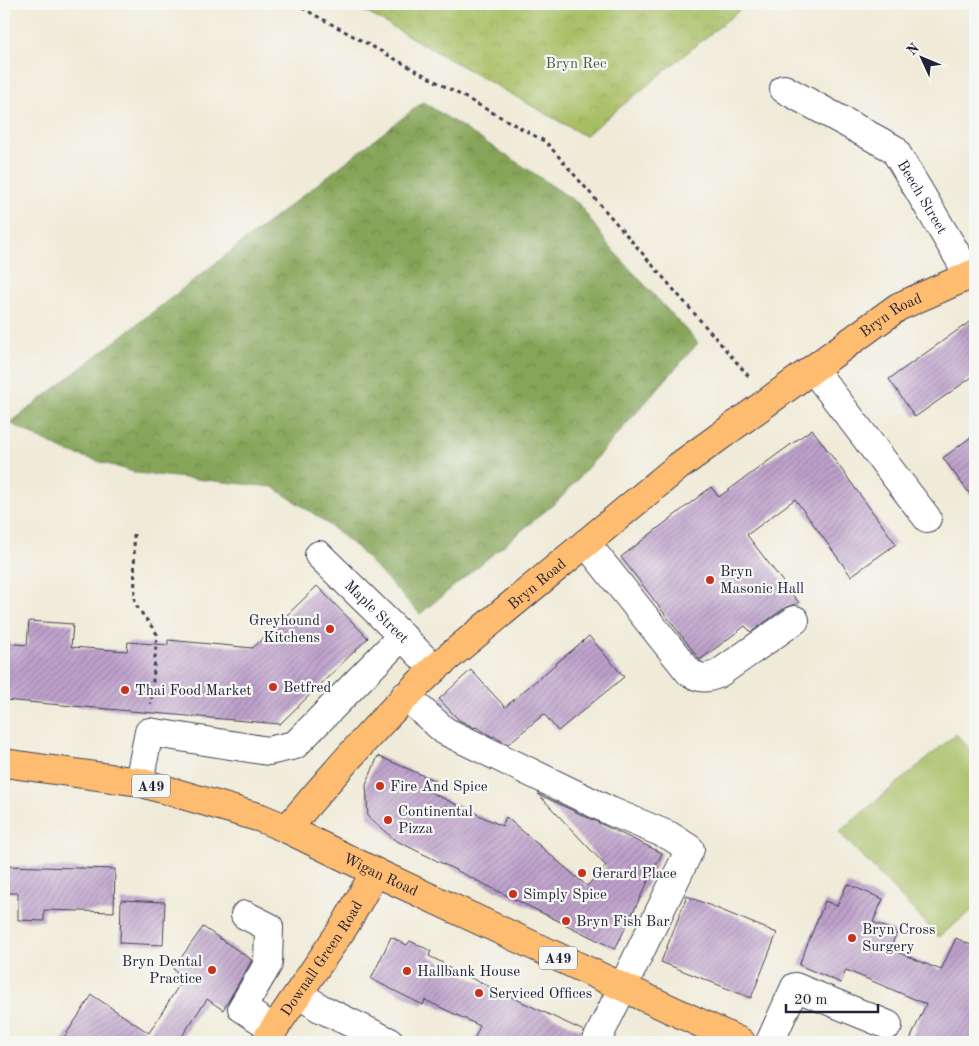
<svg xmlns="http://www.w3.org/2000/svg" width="979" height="1046" font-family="'Old Standard TT',serif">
<defs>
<pattern id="forest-crowns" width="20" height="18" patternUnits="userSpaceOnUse" patternTransform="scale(1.25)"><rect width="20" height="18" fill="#86a559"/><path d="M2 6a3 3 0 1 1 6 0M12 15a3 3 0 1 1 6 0" fill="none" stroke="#6d864b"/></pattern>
<pattern id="park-crowns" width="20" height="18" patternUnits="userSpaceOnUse" patternTransform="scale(1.25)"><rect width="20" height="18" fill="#a8be63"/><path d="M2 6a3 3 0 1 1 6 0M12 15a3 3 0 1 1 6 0" fill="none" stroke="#90a357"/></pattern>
<pattern id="building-hatch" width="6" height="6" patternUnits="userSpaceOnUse" patternTransform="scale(1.25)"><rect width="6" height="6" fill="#bea1cb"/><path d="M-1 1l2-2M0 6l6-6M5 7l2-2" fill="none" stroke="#9a83a6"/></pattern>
</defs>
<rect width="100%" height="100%" fill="#f6f6f2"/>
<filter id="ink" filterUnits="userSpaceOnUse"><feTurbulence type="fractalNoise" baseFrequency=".02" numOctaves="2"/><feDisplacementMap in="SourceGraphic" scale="10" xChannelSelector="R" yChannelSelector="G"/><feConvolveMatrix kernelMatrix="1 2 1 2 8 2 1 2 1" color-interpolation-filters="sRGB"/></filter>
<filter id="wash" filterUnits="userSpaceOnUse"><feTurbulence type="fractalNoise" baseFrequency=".0096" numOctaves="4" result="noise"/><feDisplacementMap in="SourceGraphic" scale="20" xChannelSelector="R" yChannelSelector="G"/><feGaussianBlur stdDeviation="1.12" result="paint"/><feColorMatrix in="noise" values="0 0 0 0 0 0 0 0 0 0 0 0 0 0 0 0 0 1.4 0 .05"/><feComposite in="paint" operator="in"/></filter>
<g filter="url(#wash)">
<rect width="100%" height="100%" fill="#f0ebd8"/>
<path fill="#a8be63" stroke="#65704f" d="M956,734l19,20v154l-36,29 -100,-105z"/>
<path fill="url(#forest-crowns)" stroke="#54644a" d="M423,102l103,66 53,36 30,42 89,97 -138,156 -140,115 -64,-67 -36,-29 -47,-31 -136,-14 -72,-22 -55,-28z"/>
<path fill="url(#park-crowns)" stroke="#65704f" d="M352,4h395l-162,132z"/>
<g id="blocks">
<g fill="url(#building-hatch)">
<path d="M975,318v57l-60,42 -26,-38z"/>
<path d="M812,429l84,115 -45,32 -56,-77 -48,36 52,68 -13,4 -35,25 -6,-6 -45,34 -79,-103 90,-70 8,10z"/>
<path d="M975,434v67l-32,-43z"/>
<path d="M317,586l51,52 -88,86 -276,-24v-57l23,2 2,-24 44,3 -2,23 56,4 1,-9 40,3v-5l85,8z"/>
<path d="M589,636l35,41 -66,54 -14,-17 -36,30 -10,-5 -4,-3 -1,1 -17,-10 -1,1 -16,-8 -20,-21 32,-29 34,37z"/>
<path d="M378,756l58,25 -8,10 74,35 4,-9 81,69 19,-20 -68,-72 124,59 -47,96 -220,-109 -27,-23 -2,-32z"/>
<path d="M4,866l111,3 -1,43 -70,-2v11l-26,-1v-27h-14z"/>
<path d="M847,884l36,15 -10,23 24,10 -7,17 51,21 15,-32 19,9v95h-66l17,-38 -80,-34 -5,13 -42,-18 26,-64 12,5z"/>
<path d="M687,896l90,37 -26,65 -90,-36z"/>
<path d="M121,900l44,2 -2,43 -43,-2z"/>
<path d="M203,927l49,33 -29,50 -16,-11 -29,43h-117l31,-47 57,38 32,-51 -2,-1 4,-5 -10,-7z"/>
<path d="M391,937l16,8 3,-4 21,10 -2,5 14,7v2l141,66 -3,11h-108l7,-16 -55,-26 -2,5 -52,-26z"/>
</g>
</g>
</g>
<g filter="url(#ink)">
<use href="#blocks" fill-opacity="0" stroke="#414053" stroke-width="1"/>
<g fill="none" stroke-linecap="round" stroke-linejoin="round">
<g stroke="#414053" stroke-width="30">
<g id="minor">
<path id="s1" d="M784,89l110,60 75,126"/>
<path d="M813,369l114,149"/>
<path d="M586,543l103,129c11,7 17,7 29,2l77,-54"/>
<path id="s2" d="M319,555l83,81 32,33"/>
<path d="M405,696l40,35 165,80 60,25 20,13 -94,193"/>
<path d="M139,782l10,-50 119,19 27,-6 107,-109"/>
<path d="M245,915l24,12 -1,37 -26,44 32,21"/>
<path d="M299,994l21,14 70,34"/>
<path d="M770,1042l25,-55 93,38"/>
</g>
</g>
<g stroke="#414053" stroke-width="30">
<g id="major">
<path id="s3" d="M4,763l135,19 122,36 26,11 88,43 366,170"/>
<path id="s4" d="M287,829c47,-56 94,-110 147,-160l245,-203 219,-159 77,-34"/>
<path id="s5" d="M265,1042l80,-117 30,-53"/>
</g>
</g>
<g stroke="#414053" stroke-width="3" stroke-dasharray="4 4" stroke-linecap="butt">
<path d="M295,4l251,138 205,237"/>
<path d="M134,534l1,70 22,30 -6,70"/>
</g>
<use href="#minor" stroke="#fff" stroke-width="28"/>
<use href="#major" stroke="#fdbc70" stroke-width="28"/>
</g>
</g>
<g fill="#c8321e" stroke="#f6f6f2" stroke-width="2">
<circle cx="710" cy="580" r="5"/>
<circle cx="330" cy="629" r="5"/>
<circle cx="273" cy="687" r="5"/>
<circle cx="125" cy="690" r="5"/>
<circle cx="380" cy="786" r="5"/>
<circle cx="388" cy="820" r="5"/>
<circle cx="582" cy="873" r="5"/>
<circle cx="513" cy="894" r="5"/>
<circle cx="566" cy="921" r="5"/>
<circle cx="852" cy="938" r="5"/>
<circle cx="212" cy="970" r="5"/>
<circle cx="407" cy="971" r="5"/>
<circle cx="479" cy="993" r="5"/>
</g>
<g text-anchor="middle" stroke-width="4.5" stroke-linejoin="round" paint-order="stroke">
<g fill="#f6f6f2" stroke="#626272" stroke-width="1">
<rect x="132" y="774.5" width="38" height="23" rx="4"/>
<rect x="539" y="946.5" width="38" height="23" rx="4"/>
</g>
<g font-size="14" font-weight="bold" fill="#22223b">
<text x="151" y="791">A49</text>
<text x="558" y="963">A49</text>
</g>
<g font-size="15" fill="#515949" stroke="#f6f6f2">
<text x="576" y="68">Bryn Rec</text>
</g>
<g font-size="15" fill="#22223b" stroke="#f6f6f2">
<text dy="5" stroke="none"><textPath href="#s1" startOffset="181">Beech Street</textPath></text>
<text dy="5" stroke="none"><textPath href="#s4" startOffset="796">Bryn Road</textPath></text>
<text dy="5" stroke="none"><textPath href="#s4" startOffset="351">Bryn Road</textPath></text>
<text dy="5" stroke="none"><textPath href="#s2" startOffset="81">Maple Street</textPath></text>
<text dy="5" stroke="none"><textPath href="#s3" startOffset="396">Wigan Road</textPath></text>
<text dy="5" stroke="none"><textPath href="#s5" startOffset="101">Downall Green Road</textPath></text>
</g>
<g font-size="15" fill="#22223b" stroke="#f6f6f2" text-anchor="start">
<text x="720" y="576">Bryn<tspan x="720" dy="17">Masonic Hall</tspan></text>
<text x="320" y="625" text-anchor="end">Greyhound<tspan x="320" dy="17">Kitchens</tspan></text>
<text x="283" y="692">Betfred</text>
<text x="135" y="695">Thai Food Market</text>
<text x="390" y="791">Fire And Spice</text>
<text x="398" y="816">Continental<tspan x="398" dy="17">Pizza</tspan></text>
<text x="592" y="878">Gerard Place</text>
<text x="523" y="899">Simply Spice</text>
<text x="576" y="926">Bryn Fish Bar</text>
<text x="862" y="934">Bryn Cross<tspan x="862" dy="17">Surgery</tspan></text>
<text x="202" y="966" text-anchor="end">Bryn Dental<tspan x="202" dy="17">Practice</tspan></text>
<text x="417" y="976">Hallbank House</text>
<text x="489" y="998">Serviced Offices</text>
</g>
</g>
<rect width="979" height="1046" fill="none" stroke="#f6f6f2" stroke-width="20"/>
<g transform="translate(922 58) rotate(314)" stroke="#f6f6f2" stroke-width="4" paint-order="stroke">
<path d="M0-4L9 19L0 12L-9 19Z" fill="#22223b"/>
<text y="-8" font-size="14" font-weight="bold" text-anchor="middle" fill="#22223b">N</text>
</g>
<path d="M786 1004v8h92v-8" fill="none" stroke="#22223b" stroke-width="2.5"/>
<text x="794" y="1004" font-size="15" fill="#22223b" stroke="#f6f6f2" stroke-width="4" paint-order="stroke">20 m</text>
</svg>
